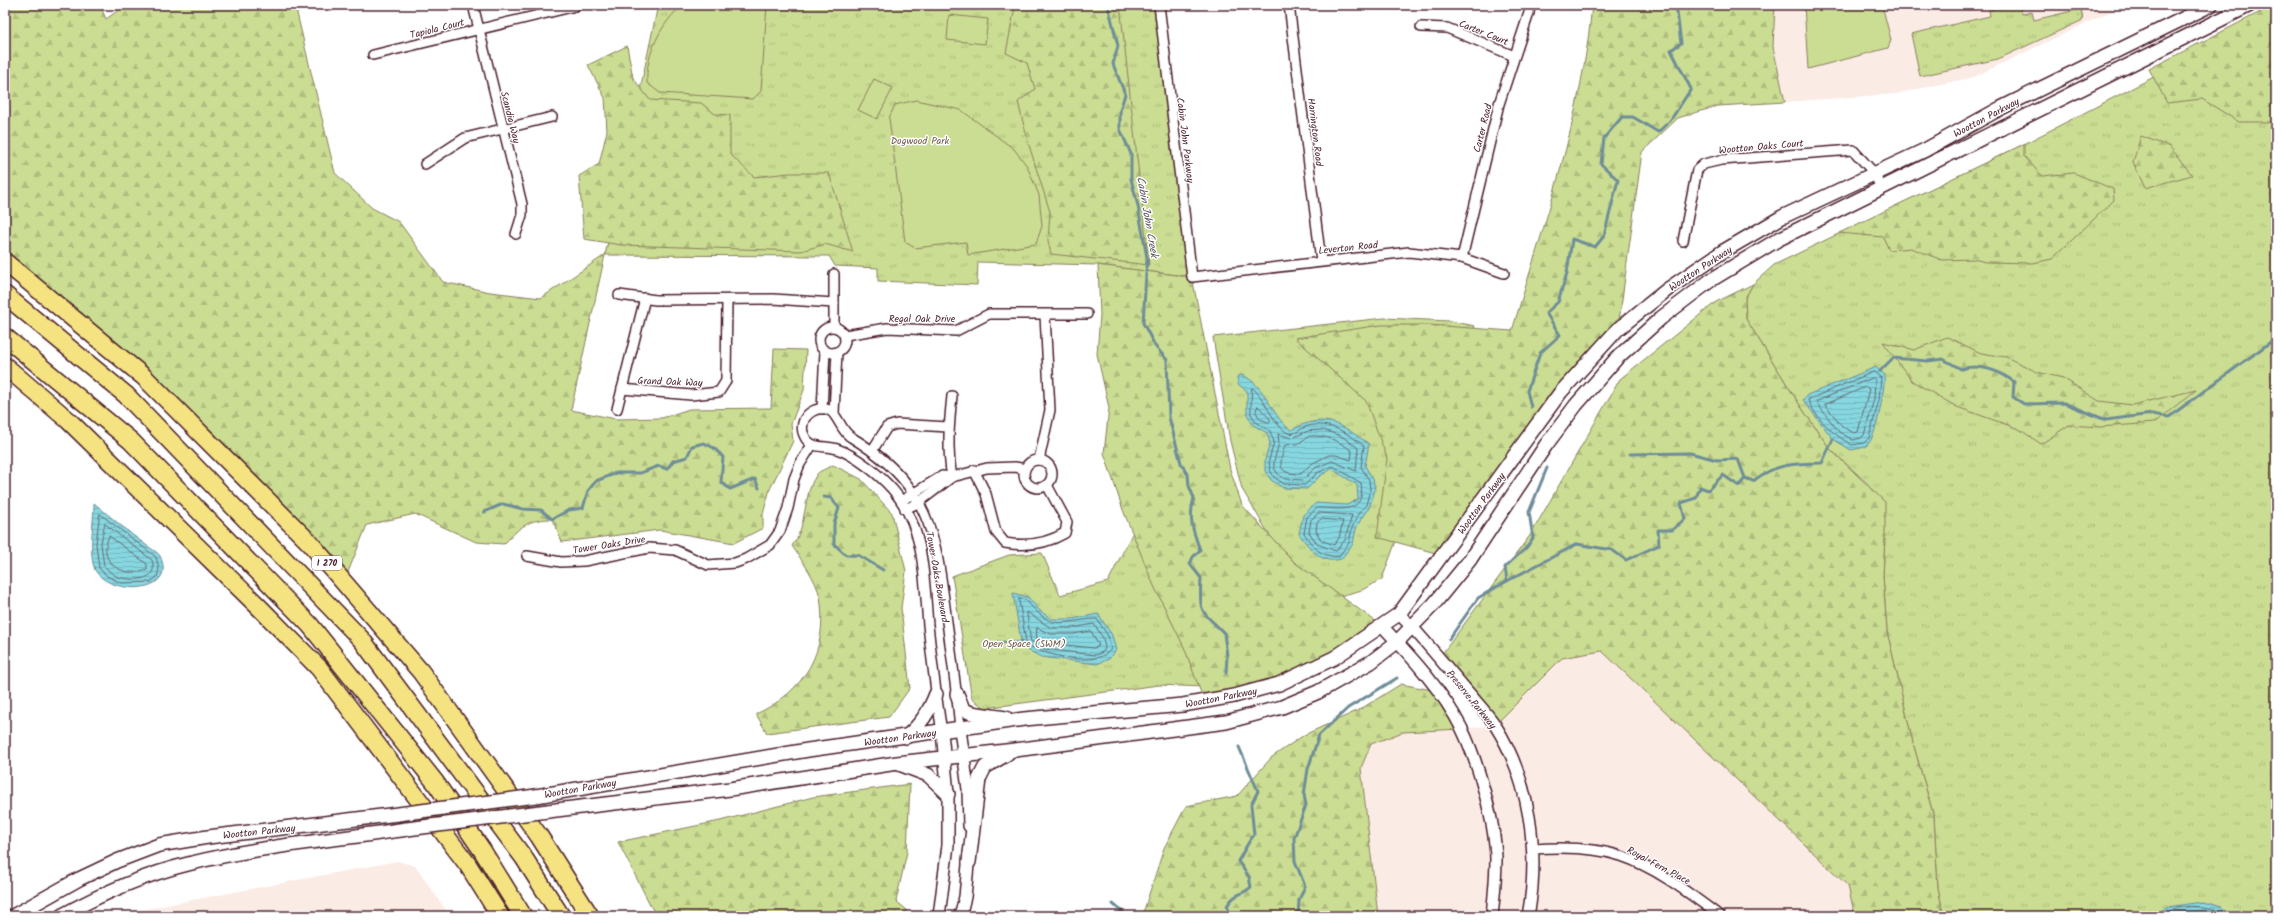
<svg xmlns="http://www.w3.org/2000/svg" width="2281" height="921" font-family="Kalam,sans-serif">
<defs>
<pattern id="grass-tufts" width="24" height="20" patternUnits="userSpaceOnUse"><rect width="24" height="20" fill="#cadd92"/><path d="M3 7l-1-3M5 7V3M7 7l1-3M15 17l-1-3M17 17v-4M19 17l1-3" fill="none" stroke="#afbd7e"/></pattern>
<pattern id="forest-firs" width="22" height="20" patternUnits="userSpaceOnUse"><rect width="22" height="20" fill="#cadd92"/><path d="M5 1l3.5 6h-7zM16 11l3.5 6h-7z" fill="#afbd7e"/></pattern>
<pattern id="water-rules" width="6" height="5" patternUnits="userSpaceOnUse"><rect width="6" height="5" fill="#86d7e0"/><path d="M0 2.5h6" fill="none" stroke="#75b8c0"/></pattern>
</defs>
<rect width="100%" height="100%" fill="#fff"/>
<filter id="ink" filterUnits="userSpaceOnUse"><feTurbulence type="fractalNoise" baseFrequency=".025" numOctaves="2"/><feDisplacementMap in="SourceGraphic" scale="8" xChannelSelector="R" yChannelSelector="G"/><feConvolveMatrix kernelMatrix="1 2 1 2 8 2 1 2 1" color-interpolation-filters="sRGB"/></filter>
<g filter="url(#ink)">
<g fill="#fbebe5">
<path d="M1775,5h349l-150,72 -79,17 -110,8 -12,-55z"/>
<path d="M1602,651l246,235 7,30h-477l-17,-148 10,-24 32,-12 58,-3 34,-4 67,-67z"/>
<path d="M398,861l17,5 35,50h-330l10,-4z"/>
</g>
<g fill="url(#grass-tufts)" stroke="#8a7e5e">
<path d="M658,5h501l33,272 -94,-12 -120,-3 -1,23 -99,-4v-13l-43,-2 -6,-10 -224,-1z"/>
<path d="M2008,5h12l2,9 10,-2 2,8 47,-11 2,11 -85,39 -78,17 -9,-42 79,-18 -1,-6z"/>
<path d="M2276,14v902h-332l-6,-27 -4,-72 -21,-74 -26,-112 -4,-55 2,-39 -17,-53 -38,-35 -29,-42 -55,-88 -1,-21 8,-14 21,-19 240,-116z"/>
<path d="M1384,318l66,3 25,5 -93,253 -20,11 -22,6 -46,-34 -24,-26 -28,-47 -12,-48 -17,-104z"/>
<path d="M1135,528l68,159 -44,-2 -174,23 -13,-9 -20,-123 57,-21 33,-2 18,42 48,-13z"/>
</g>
<g fill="url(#forest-firs)" stroke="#8a7e5e">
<path d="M5,5h95l6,14 20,-14h169l40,168 37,35 27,14 44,60 47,10 51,6 64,-43 -34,155 45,9 46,-1 27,-9 82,-1 3,-59 32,1 -2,40 -13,34 2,17 -23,48 -7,25v14l-29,15 -74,-13 -98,12 -10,-23c-24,0 -32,8 -48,25l-28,-2 -61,-28 -48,11 -23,57 -123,-130 -216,-190z"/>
<path d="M1007,5h113l29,260 -98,-11 -3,-13 2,-29 -22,-70 -10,-40 17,-13 -8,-26 -21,-10 9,-46z"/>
<path d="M1592,5h183l-2,42 12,55 -67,4 -40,12 -36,34 -24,177 -58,64 -117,162 -66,-18 10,-79 -21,-57 -71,-63 86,-13h48l83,6c32,-107 70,-214 80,-326z"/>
<path d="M2270,7l6,5v110h-37l-37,-23 -35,4 -18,-34z"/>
<path d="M627,46l6,32 17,22 51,3 14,11 15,1v39l24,23 35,-4h40l24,79 -28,-8 -24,7 -180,-6 -37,-6 -5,-63 20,-12 8,-33 -2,-33 -17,-33z"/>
<path d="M2141,136l29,11 22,28 -47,13 -12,-26z"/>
<path d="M2024,144v12l18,20 32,-3 39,16 1,11 -62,59 -19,4 -48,-1 -11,-3 -32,1 -31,-12 -22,2 -6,-13 -44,-4z"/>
<path d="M1098,265l94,12 38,192 12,36 52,57 88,64 -103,58 -75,17 -20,-54 -30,-61 -31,-76 -19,-57 5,-45 -12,-54 3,-39z"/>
<path d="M1753,284l-8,14 1,21 55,88 29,42 55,53v35l-2,39 4,55 26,112 21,74 4,72 6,27h-89l-7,-30 -246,-235 -40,7 -67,67 -56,-67 92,-124 89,-155 96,-77z"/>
<path d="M1947,337l34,16 25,4 31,15 26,6 36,23 33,4 64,-15 -42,33 -54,4 -31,-2 -28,19 -22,-15 -62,-22 -45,-26 -29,-39 31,8z"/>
<path d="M833,465l28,14 31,34 14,58 -5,37 9,80 -21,29 -122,16 -11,-19c48,-22 73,-63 64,-117 -4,-18 -18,-36 -28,-51 16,-20 10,-51 25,-72 3,-4 12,-6 16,-9z"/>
<path d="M1401,684l36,7 24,38 -58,3 -32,12 -10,24 17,148h-236l22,-68 22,-42 51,-10 35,-39 32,-22 55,-25z"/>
<path d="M910,784l-3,68 -11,49 11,9 -2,6h-249l-38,-74 102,-21 93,-24z"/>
</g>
<g fill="#cadd92" stroke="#8a7e5e">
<path d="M683,5h84l-6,86 -8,8 -93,-6 -13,-10c-2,-27 14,-61 36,-78z"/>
<path d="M1804,5h78l9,35 -3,8 -80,21z"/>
<path d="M949,15l39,4 -3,25 -38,-4z"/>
<path d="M874,79l19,9 -16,31 -19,-9z"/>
<path d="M916,100l45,10 53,39 13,17 12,29 3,31 -6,18 -68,11 -2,-13 -51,6 -10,-6 -16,-124 6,-13z"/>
</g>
<g fill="url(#water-rules)" stroke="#6e8d98">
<path d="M1876,367l9,8c-1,14 -8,64 -19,71 -3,2 -10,3 -15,4l-18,-11 -30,-39 4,-5z"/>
<path d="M1241,375c24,7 30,42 50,55 35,-18 48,-7 78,14l-4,22 8,13 2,11 -6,18 -7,9 -6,12 -3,15 -12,15c-21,6 -31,-11 -42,-25l4,-19 13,-12 31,2 11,-6 -1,-14 -25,-16 -12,7 -13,13 -24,-1 -12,-8 -6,-9v-11l5,-17 -3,-10 -14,-8 -6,-11v-23l-9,-7 -1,-7z"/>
<path d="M94,503c17,14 34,29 52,42 4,3 12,7 14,11 19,39 -51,40 -65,14 -7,-15 -1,-50 -1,-67z"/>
<path d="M1013,593l15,4 12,14 12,8h20l26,-5 14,21 4,15 -7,9 -12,5 -56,-7 -19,-10z"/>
<path d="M2203,902l19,5 15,9h-82l11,-9z"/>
</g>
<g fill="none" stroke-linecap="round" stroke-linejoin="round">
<g stroke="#626973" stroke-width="1">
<path d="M1874,372l7,6 -2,22 -10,38 -5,5 -12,2c-18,-10 -36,-26 -44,-45z"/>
<path d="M1873,378l2,2 -1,19 -10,36 -3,3 -8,2 -14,-8 -23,-30z"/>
<path d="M1866,387l3,2 -11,43 -4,1 -11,-6 -18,-22z"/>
<path d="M1252,388c12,7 21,38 36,45 7,3 14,-6 20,-7 21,-5 40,7 56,20l-3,21 8,13 1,10 -4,15 -8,9 -6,14 -3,15 -10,13c-18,2 -27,-10 -35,-23l3,-16 10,-9c22,0 49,8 44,-25l-28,-17 -16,7 -12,12 -21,-1 -10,-7 -4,-7 -1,-10 5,-18 -4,-11 -14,-9 -5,-8z"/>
<path d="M1258,406l12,13v4l-10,-4 -4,-7z"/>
<path d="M1324,430l19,7 15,11 -2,23 -24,-10 -17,7 -12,12 -18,-1 -7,-5 -4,-6v-7l5,-18 -1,-9 14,4 16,-7z"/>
<path d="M1310,436c17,-1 29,5 42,15l-1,9 -15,-5h-7l-18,9 -10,10c-26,0 -21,-10 -16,-29l12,-1z"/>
<path d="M1319,513l33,2 -7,25 -9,11 -19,-7 -8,-12 2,-12z"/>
<path d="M100,514l56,43 3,12 -2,8 -7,5 -29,1 -14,-7 -8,-8 -3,-24z"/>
<path d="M1321,519l22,2 -4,17 -5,7 -13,-5 -5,-9 1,-8z"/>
<path d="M105,524l47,36c7,20 -15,21 -30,18 -7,-1 -13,-7 -18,-12l-3,-22z"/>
<path d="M109,536l38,28v6c-23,8 -51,-6 -38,-34z"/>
<path d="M1019,599l7,1c29,34 33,20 71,19l11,17 3,13c-14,20 -66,6 -84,-4z"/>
<path d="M1027,612l24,16h21l22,-4 9,14 2,10 -2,4 -8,3 -51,-6 -13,-8z"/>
<path d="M1037,628l14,6h22l18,-3 8,15 -5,2 -48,-5 -9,-5z"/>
<path d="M2161,916c19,-15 49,-11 68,0"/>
<path d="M2169,916l33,-5 17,5"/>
</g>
<g stroke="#6e8d98" stroke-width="3">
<path d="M1108,5l10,41 -5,18 12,30 -5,17v18l11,25v25l7,27 9,52 -4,65 12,23 12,14 2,57 12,46 7,12 1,11 5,12c-6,20 -1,33 6,52l-7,7 -3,7 11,14c-2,36 -1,31 23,55l3,23 -1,17"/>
<path d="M1880,371l13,-13 35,3 15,-2 18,10c18,-6 39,2 53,13l-1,15 11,7 40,-1 42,17 46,-6 17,3 107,-79"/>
<path d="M1531,407l-4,-16 13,-38 20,-18 -14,-22 12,-11 9,-29 5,-34 23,8 9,-11 14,-56 -17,-16 3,-26 18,-21h11l25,15 12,-11 21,-32 -20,-39 10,-7 -5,-38"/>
<path d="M1630,454l60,-1 27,7 21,-1 7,19 8,3c22,-17 42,-18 69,-18l11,-24"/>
<path d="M824,497l7,1 8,10 -5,16v20l12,11h12l25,15"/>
<path d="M484,512l19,-8 20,5 18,1 11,9 17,-9 14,-2 5,-17 8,-10 20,-8h24l19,-7 8,3 6,-8 14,-4 5,-11 12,-3 10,5 9,9 -2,25 9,7 25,-10 4,9"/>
<path d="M1507,581l70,-37 35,6 14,10 33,-15 -1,-15h14l13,-11 -4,-16 15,-5 4,-11 8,3 15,-15 16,11 6,-8"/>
<path d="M1449,639l29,-41 29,-17 -2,-14 22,-20 6,-9 -4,-26 18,-44"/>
<path d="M998,642l20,1 4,-2"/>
<path d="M1113,904l13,11"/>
<path d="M1231,916l-4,-10c8,-14 15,-10 24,-19l-2,-10 -11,-16c6,-9 9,-18 16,-26l-3,-30 7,-14 -19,-44"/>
<path d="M1298,916l1,-16 6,-14 -10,-25 -1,-23 12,-33 -2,-10 4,-26 11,-34 29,-27 49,-30"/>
</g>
<g stroke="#4a1f2b" stroke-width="12">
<g id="minor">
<path d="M473,5l49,199v11l-6,19"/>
<path d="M1159,5l33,272 217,-25 53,6 42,15"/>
<path d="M1289,5l32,256"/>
<path d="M1421,27l26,1 67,28"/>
<path d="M373,55l203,-49"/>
<path d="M425,164l40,-26 87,-21"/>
<path d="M1683,241l14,-71 7,-6 17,-4 132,-10 21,23 7,15"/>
<path d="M1462,258l37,-154 30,-91 1,-8"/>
<path d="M834,274v53"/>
<path d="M619,295l37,5 117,-1 61,4"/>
<circle cx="832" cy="340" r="13"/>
<path d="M845,335l42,-7 69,3 33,-17h98"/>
<path d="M622,389l69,6 28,-3 7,-11 1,-80"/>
<path d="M952,396c-3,28 -5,54 0,81"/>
<path d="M617,409l28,-111"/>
<path d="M822,409l3,-58"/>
<path d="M834,413l3,-61"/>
<path d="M872,451l15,-24 10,-3 51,3"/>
<path d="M1039,460l11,-50 -5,-95"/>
<circle cx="1038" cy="474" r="14"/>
<path d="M974,470l12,24 10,38 9,11c22,4 41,1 60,-10l2,-11 -20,-37"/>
<path d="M901,501l41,-25 10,1 35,-9 28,-1 10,2"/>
<path d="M905,509l13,-6 34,-26"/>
<path d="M527,556l34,6 23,-1 65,-13 26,2 33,15 27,-2 11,-4 24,-14 10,-14 8,-23 6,-29 6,-15 12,-19"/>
<path d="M942,732c-6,-36 -10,-71 -14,-107 -4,-47 -3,-98 -35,-135 -13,-15 -38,-35 -56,-41 -12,-4 -27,1 -33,-14 -2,-4 -2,-10 0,-15 2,-4 6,-8 11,-10 23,-8 22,19 36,27 23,14 47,32 62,56 25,37 28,86 34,129 5,36 10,71 13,107"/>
<path d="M1533,849c29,-2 60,-2 88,7 36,12 69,38 99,60"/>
<path d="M5,915l1,1"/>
</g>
</g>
<g stroke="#4a1f2b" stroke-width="14">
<g id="tertiary">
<path d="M1399,614l13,13c19,21 37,43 56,65 9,11 19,21 27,33 35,55 45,128 33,191"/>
<path d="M1382,626c29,30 61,65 80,103 16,33 33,93 34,129 0,20 -2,39 -4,58"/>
<path d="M960,729l8,60 1,37"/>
<path d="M939,916l9,-71v-51l-6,-62"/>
<path d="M960,916l5,-19 4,-43"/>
</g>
</g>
<g stroke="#4a1f2b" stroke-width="16">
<g id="secondary">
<path d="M957,694l6,15 8,4 35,5"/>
<path d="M906,737c15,-13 23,-25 30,-43"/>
<path d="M899,764l29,11 20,19"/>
<path d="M536,796l272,-46 216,-31 159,-14 51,-9 45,-12 55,-26 65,-44 161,-221 58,-64 50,-40 54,-37 60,-35 143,-67 76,-42 210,-103"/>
<path d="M548,811l182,-22 167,-26 118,-13 211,-28 56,-15 36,-15 53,-30 26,-20 37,-38 35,-43 77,-116 30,-40 41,-47 44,-40 50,-38 68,-41 471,-234"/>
<path d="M969,862l10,-83 6,-12 22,-13"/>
<path d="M13,916l66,-37 38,-18 42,-16 49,-8 190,-23"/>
<path d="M61,916c40,-22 82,-41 127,-52 71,-18 147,-24 219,-35"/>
</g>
</g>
<g stroke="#4a1f2b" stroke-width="20">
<g id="motorway">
<path d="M5,262l139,115 166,166 111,129 118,164 51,80"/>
<path d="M5,295l121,100 236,245 162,218 37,58"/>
<path d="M5,337l126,104 179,184 125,157 47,68 41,66"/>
<path d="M5,366l63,54 192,188 59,60 149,197 32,51"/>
</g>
</g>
<use href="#minor" stroke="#fff" stroke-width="9"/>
<use href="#tertiary" stroke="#fff" stroke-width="11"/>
<use href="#secondary" stroke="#fff" stroke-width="13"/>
<use href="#motorway" stroke="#f5e382" stroke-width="17"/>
<g stroke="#4a1f2b" stroke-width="16" stroke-linecap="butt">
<g id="secondary-bridge">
<path d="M398,814l138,-18"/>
<path d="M407,829l141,-18"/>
</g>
</g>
<use href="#secondary-bridge" stroke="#fff" stroke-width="13"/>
</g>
</g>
<g text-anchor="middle" stroke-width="3" stroke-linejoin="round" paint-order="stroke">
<rect fill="#fff" stroke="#80626b" stroke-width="1" x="312" y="556" width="30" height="14" rx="3"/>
<g font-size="9" font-weight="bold" fill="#4a1f2b">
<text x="327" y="566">I 270</text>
</g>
<g font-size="10" fill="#4a1f2b" stroke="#fff">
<text transform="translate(437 28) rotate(-14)" y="4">Tapiola Court</text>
<text transform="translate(1484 32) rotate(22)" y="4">Carter Court</text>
<text transform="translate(511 117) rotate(76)" y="4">Scandia Way</text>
<text transform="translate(1986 117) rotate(-28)" y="4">Wootton Parkway</text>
<text transform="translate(1482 128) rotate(-76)" y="4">Carter Road</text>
<text transform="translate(1316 132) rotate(83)" y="4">Harrington Road</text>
<text transform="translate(1186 140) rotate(83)" y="4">Cabin John Parkway</text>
<text transform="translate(1761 146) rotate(-5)" y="4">Wootton Oaks Court</text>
<text transform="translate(1348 247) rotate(-6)" y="4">Leverton Road</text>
<text transform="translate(1700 268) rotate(-33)" y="4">Wootton Parkway</text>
<text x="922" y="322">Regal Oak Drive</text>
<text transform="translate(670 381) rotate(2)" y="4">Grand Oak Way</text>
<text transform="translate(1481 503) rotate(-54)" y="4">Wootton Parkway</text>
<text transform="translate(609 544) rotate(-9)" y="4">Tower Oaks Drive</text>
<text transform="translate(938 577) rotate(80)" y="4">Tower Oaks Boulevard</text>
<text transform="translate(1221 697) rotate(-11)" y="4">Wootton Parkway</text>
<text transform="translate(1472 699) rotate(51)" y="4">Preserve Parkway</text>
<text transform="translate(900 737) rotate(-8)" y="4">Wootton Parkway</text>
<text transform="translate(580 788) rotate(-10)" y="4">Wootton Parkway</text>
<text transform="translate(259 831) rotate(-6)" y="4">Wootton Parkway</text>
<text transform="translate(1659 865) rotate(28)" y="4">Royal Fern Place</text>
</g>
<g font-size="10" fill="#70584a" stroke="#fff">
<text x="920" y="144">Dogwood Park</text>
<text x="1024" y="647">Open Space (SWM)</text>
</g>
<g font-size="11" font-style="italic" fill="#5c5661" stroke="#fff">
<text transform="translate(1148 217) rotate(80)" y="4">Cabin John Creek</text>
</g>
</g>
<rect width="2281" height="921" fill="none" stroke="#fff" stroke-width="20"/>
<rect x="10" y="10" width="2261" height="901" fill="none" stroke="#4a1f2b" stroke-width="1.5" filter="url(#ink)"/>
</svg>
